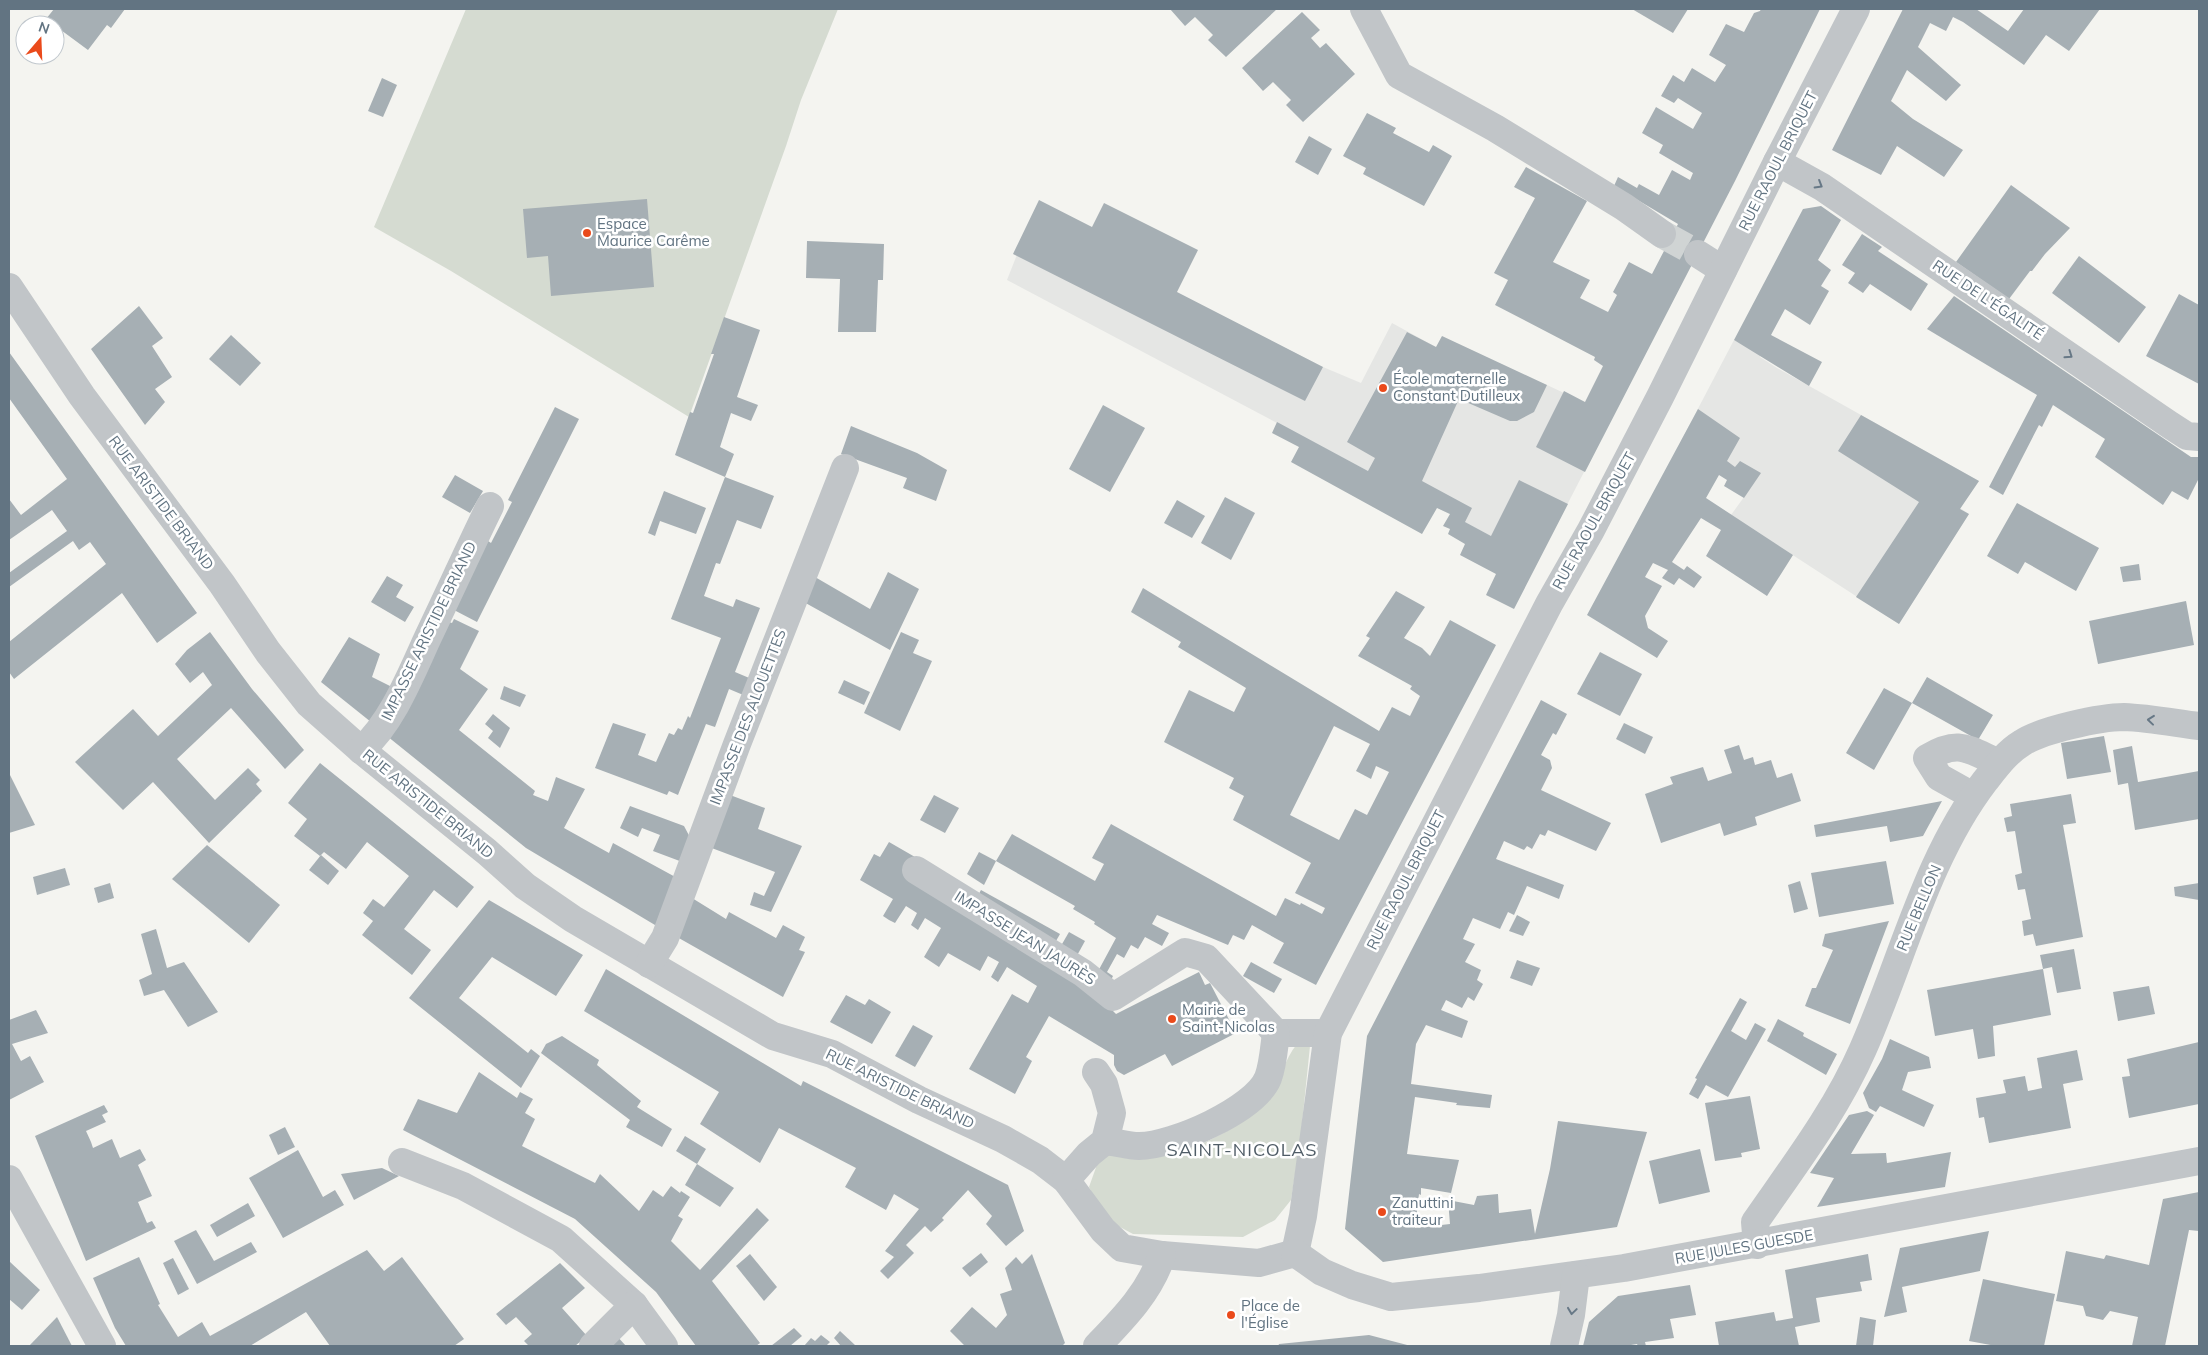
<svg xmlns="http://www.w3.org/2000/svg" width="2208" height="1355" font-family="Mulish,sans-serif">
<rect width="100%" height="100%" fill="#f4f4f0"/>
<g fill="#e5e6e4">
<path d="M1031,219l292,148 38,16 31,-60 44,24 111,38 66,31 -75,145 -531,-281z"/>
<path d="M1734,340l27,15 -1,2 17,11 202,113 -19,27 9,6 -70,110 -168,-109 21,-29 -71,-45z"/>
</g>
<g fill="#d5dbd1">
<path d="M466,9h372l-37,91 -15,46 -97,271 -238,-146 -77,-44z"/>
<path d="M1297,1044l13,2 -10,97 -9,57 -16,20 -32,17 -110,-3 -28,-15 -16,-32 10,-28 11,-5c41,17 110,-14 143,-40 4,-4 11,-8 14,-12 13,-18 16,-41 30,-58z"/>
</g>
<g fill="#a6afb4" fill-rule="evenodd">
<path d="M54,9h71l-14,19 -4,-3 -19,25 -42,-31z"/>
<path d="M1170,9h107l-51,48 -18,-17 5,-5 -18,-18 -10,9z"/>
<path d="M1632,9h56l-15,24z"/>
<path d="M1761,9h59l-85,172 -150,291 -49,-25 28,-56 21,11 18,-36 -9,-6 1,-3 -100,-52 13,-25 -14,-7 41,-75 -21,-11 12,-20 61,34 -34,61 37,18 -10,18 28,14 9,-17 -4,-3 16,-30 23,12 26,-50 -64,-38 4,-9 19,11 2,-4 20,11 13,-25 18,10 3,-7 -34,-20 4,-8 -21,-12 14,-26 37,22 9,-16 -24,-15 -4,5 -13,-7 12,-21 11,7 8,-14 23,14 11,-17 -17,-10 17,-31 18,8 10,-19 6,-2z"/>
<path d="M1903,9h73l32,22 16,-22h76l-31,42 -23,-16 -22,30 -61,-43 -10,-5 -7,14 -16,-8 -12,24 43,38 -15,16 -39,-31 -16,31 22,18 50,31 -19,27 -47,-31 -16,29 -49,-25z"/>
<path d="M1302,12l18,18 -9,8 9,10 6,-5 29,31 -52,48 -17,-17 5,-5 -18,-18 -10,9 -21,-23z"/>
<path d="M382,78l15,7 -14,32 -15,-6z"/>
<path d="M1367,113l29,15 -3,5 36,19 4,-7 19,11 -28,50 -61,-32 3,-6 -23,-12z"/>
<path d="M1309,136l23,13 -14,26 -23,-13z"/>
<path d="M2011,185l59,43 -25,26 -13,17h-2l-21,28 -53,-37z"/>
<path d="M647,199l7,88 -103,9 -3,-40 -21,2 -4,-49z"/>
<path d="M1039,200l53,27 12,-24 94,47 -21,42 146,75 -18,34 -292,-147z"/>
<path d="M1821,206l20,14 -23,40 13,10 -10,16 8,5 -19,34 -25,-16 -14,26 51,27 -13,24 -75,-46 69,-131z"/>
<path d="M1862,234l20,13 -4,4 50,33 -17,27 -41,-27 -7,9 -15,-10 7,-10 -13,-8z"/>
<path d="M807,241l77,3 -1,36h-5l-2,52h-38l2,-53 -34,-1z"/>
<path d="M2079,256l67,51 -27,36 -67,-50z"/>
<path d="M2179,294l20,11v79l-53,-28z"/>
<path d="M1954,296l237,161h8v21l-11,22 -16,-9 -9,14 -68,-48 10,-18 -52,-34 -11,22 -3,-2 -36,70 -14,-8 48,-92 -110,-66z"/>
<path d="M139,306l24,32 -11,8 20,31 -17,12 10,13 -20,23 -54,-76z"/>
<path d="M724,317l36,13 -23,67 21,8 -7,16 -20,-8 -11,34 14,7 -9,23 -50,-22 15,-43 3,1 21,-59h-3z"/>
<path d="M1407,332l29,15 6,-11 105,49 -13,27 -17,9h-7l-51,-22 -37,82 50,27 -7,14 26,14 28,-56 49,24 -54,105 -28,-14 10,-21 -36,-19 5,-11 -17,-10 2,-5 -7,-3 7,-12 -13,-6 -15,26 -131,-72 8,-15 -27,-14 5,-11 91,49 7,-13 -28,-16z"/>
<path d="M231,335l30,28 -21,23 -31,-27z"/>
<path d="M9,352l188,261 -40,30 -35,-50 -108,86 -5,-7v-30l97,-78 -16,-22 -11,8 -6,-9 -64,46v-14l58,-42 -15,-21 -43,30v-41l12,16 46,-36 -58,-81z"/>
<path d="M1103,405l42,23 -35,64 -41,-23z"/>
<path d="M555,407l24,12 -102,203 -23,-12 34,-69 3,2 21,-41 -4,-2z"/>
<path d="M1698,409l42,29 -13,23 8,6 5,-6 21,12 -17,25 -20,-12 3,-6 -8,-5 -13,23 87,57 -26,41 -61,-40 15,-26 -20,-12 -29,44 12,8 3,-4 15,11 -8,11 -15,-10 -5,7 -12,-7 6,-8 -15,-7 -8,14 17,9 -17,30 3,12 20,13 -11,17 -70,-43z"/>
<path d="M1861,415l118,66 -19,28 9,5 -70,110 -43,-27 63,-95 -81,-51z"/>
<path d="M851,426l66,27 30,17 -11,31 -33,-13 4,-10 -66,-24z"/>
<path d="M455,475l28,16 -13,22 -28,-16z"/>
<path d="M725,477l49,19 -13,33 -24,-9 -17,44 -4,-1 -12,33 29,11 3,-8 24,9 -25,64 19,8 -6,17 -19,-8 -14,38 -9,-3 -28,71 -9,-4 -2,4 -72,-27 18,-45 33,11 -8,21 18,7 13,-29 5,2 4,-7 4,2 6,-14 2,2 31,-80 -50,-19z"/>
<path d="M664,491l42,17 -10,26 -36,-13 -5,15 -7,-3z"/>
<path d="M1225,497l30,16 -24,47 -30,-17z"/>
<path d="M1177,500l28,16 -13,22 -28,-15z"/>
<path d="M2017,503l82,45 -23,43 -51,-29 -7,12 -31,-18z"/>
<path d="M2139,564l2,16 -18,2 -3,-15z"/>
<path d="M888,572l31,17 -29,61 -88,-49 13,-24 55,32z"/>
<path d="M387,576l16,9 -7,12 18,10 -9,15 -34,-20z"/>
<path d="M1143,588l236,143 13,-24 18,9 10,-20 -10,-7 2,-3 -54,-30 12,-18 -4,-2 30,-45 29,16 -21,31 18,10 8,8 20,-36 46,25 -180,340 -43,-22 11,-20 -32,-18 -8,15 -11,-5 -5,10 -71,-30 -5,9 17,9 -7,13 -17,-9 -7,12 -7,-4 -7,13 -7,-4 -10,18 6,4 -4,8 -13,-9 20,-37 -22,-14 1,-2 -22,-13 2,-3 -79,-45 16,-27 83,47 9,-17 -12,-6 19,-34 165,92 9,-18 15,7 1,-2 21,11 3,-6 -30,-15 16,-30 -78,-43 11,-24 -15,-8 5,-10 -70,-36 25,-52 45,22 12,-24 -68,-41 3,-5 -50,-30zM1334,726l36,18 -14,27 15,8 5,-13 13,6 -22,43 -12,-6 -16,31 -49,-25z"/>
<path d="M2186,601l8,44 -96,19 -9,-43z"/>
<path d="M454,619l25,12 -19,38 28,20 -29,41 76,61 -2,4 15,6 8,-24 29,12 -21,39 45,25 4,-10 66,36 -19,49 -134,-80 -139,-112 62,-114 3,1z"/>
<path d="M210,632l42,57 52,61 -19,19 -54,-61 -54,51 38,41 33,-32 12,12 -4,4 6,7 -53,52 -56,-61 -30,28 -48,-48 58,-53 25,27 54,-51 -9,-13 -13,11 -15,-19 12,-14z"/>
<path d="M901,632l18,8 -6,13 19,8 -32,70 -36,-18z"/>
<path d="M349,637l31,17 -8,23 22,11 -23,34 -50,-40z"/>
<path d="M1600,652l42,22 -22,42 -43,-22z"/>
<path d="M1927,677l66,38 -15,25 -66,-37 -38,67 -28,-17 38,-65 28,15z"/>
<path d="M844,680l26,12 -6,13 -26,-12z"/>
<path d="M504,686l22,9 -6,12 -20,-8z"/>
<path d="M1541,700l26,14 -11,21 -3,-2 -12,22 9,5 2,8 -11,22 70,33 -15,28 -48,-21 -3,6 -5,-2 -8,15 -5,-3 -3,4 -20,-9 -8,18 68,26 -5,14 -32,-13 -13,29 -6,-3 -8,17 -27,-11 -10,21 12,5 -10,18 16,8 -4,10 6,4 -9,17 -6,-4 -6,11 -16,-8 -5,10 27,11 -6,17 -36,-13 -10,19 -5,40 81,11 -2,13 -34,-3 1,-2 -42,-6 -8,57 52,6 -8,33 -30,-5v7l-2,-1 -4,34 35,-4 -2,-24 26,5 3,-9 21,-2 1,19 32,-4 4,25 15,-65 8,-48 89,11 -30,95 -234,35 -38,-33 22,-193z"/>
<path d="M493,714l17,14 -10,20 -12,-10 5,-7 -8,-7z"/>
<path d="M1624,723l29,14 -8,17 -29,-15z"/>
<path d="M2104,736l7,36 -44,7 -6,-36z"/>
<path d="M1739,745l5,15 9,-3 2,8 16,-5 6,18 15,-5 9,28 -46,16 2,8 -33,11 -4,-13 -59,20 -16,-49 28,-10 -3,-7 33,-10 5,14 24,-8 -8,-23z"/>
<path d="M2132,746l6,36 61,-11v48l-64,11 -7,-47 -10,2 -5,-35z"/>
<path d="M320,763l154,124 -17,21 -23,-18 -30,39 27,21 -19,25 -50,-40 11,-14 -10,-8 10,-14 11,8 25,-31 -42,-34 -21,27 -22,-17 -4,4 -26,-20 13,-17 -19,-16z"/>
<path d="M9,773l26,52 -26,8z"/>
<path d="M2071,794l5,29 -13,2 20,112 -47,9 -3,-12 -9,2 -2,-15 9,-2 -6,-30 -7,1 -3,-15 7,-2 -7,-42 -8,1 -3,-14 8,-2 -2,-12z"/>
<path d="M730,795l35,13 -7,21 44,17 -31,66 -21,-7 4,-13 10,4 11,-24 -66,-25z"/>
<path d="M934,795l25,13 -14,25 -25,-13z"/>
<path d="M1942,801l-19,35 -33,6 -3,-16 -71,11 -2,-12z"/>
<path d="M630,806l54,20 9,17 -8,20 -32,-12 7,-16 -18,-7 -4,9 -18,-9z"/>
<path d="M889,842l26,15 163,119 38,38 83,-42 6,13 5,-2 26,50 -64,33 -7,-12 -41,21 -7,-4 -3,-6v-10l-65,-39 -23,41 6,4 -17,33 -46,-25 43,-75 16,9 9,-17 -30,-19 -9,15 -7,-5 8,-15 -11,-6 -8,15 -32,-18 -9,14 -15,-10 17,-29 -16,-10 -7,12 -7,-5 6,-12 -11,-7 -11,17 -6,-3 -6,-4 10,-17 -33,-19 14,-26 6,3z"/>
<path d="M207,845l73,60 -31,38 -77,-64z"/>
<path d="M979,852l17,9 -12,24 -17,-11z"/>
<path d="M321,855l18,16 -11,14 -19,-15z"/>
<path d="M1886,861l8,43 -75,13 -8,-44z"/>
<path d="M65,868l5,17 -33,10 -4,-18z"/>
<path d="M1800,881l8,28 -14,4 -6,-28z"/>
<path d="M110,883l4,15 -16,5 -4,-15z"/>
<path d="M2199,883v17l-24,-4 -1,-9z"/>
<path d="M981,890l79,44 -8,14 -77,-47z"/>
<path d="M692,898l34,21 3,-7 47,26 7,-13 22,12 -6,13 6,2 -22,45 -106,-60z"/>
<path d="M489,900l94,55 -27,41 -64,-39 -33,41 69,55 3,-4 9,7 -19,32 -112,-90z"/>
<path d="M1517,915l13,7 -7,14 -14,-5z"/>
<path d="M1889,921l-39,103 -45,-18 7,-18h4l17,-38 -11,-4 3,-12z"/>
<path d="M156,929l11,39 17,-6 34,50 -30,15 -24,-37 -20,6 -5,-16 13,-6 -11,-40z"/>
<path d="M1069,932l16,9 -11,20 -16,-10z"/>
<path d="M2074,949l7,40 -24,4 -5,-26 -9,2 -3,-14z"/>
<path d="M1517,960l23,8 -8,18 -22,-8z"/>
<path d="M1251,962l31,17 -8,14 -31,-17z"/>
<path d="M606,969l195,117 2,-5 205,104 16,46 -18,15 -20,-22 6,-8 -24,-26 -26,28 2,2 -13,12 -6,-6 -19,19 8,8 -26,26 -8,-8 14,-14 -9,-6 34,-42 -25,-15 -8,16 -41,-23 11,-19 -77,-40 -19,35 -60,-39 19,-32 -135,-81z"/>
<path d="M2043,969l8,46 -58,11 2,30 -17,3 -5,-30 -38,7 -8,-46z"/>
<path d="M2149,986l6,28 -37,7 -5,-29z"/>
<path d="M846,995l19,10 4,-6 22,13 -19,32 -42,-22z"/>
<path d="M1740,998l7,4 -16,29 15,9 9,-17 11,6 -38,68 -22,-12 -8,14 -9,-5 8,-15 -2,-1z"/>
<path d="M36,1010l12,23 -36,11 9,17 9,-5 14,26 -35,18v-80z"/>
<path d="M1778,1019l26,14 -1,3 34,18 -11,21 -59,-34z"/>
<path d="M913,1025l20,11 -18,31 -20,-11z"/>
<path d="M562,1036l37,24 -2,5 44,36 -4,6 35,22 -10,18 -36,-20 4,-7 -89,-67 5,-9z"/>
<path d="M1890,1039l39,18 2,11 -23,4 -6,18 32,15 -10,22 -44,-21 -4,6 -7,-4 -6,-15 19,-34z"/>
<path d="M2199,1042v62l-70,14 -7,-41 8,-1 -3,-17z"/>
<path d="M2077,1050l6,30 -20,4 8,44 -82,15 -5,-26 -5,1 -3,-20 30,-5 -3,-13 22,-4 3,15 14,-3 -5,-30z"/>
<path d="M479,1072l38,26 3,-6 13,7 -8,14 10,6 -13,27 73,37 5,-9 39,37 14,-21 10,7 8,-11 9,7 1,-2 9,6 -12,19 5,3 -12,22 29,29 57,-62 12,12 -57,61 48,62 -4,3h-60l-40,-54 -81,-73 -172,-89 15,-31 39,14z"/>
<path d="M1750,1096l10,53 -19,4 1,4 -27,4 -10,-58z"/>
<path d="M104,1105l4,7 -6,3 4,7 -20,9 5,11 2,6 19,-9 8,19 20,-9 6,11 -8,5 14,31 -14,6 9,21 5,-2 4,7 -70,33 -51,-125z"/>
<path d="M1867,1111l7,4 -23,39 35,-1 1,10 64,-11 -6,35 -128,20 17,-29 -24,-5 39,-58z"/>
<path d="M285,1127l10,20 -17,8 -9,-20z"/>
<path d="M685,1136l21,13 -9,15 -21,-13z"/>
<path d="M1700,1149l10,43 -51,12 -10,-43z"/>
<path d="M298,1150l25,47 12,-7 9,15 -61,33 -34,-60z"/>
<path d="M697,1164l37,24 -14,19 -35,-22z"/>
<path d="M382,1168l17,8 -45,24 -13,-26z"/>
<path d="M2199,1192v39l-10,-1 -24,116h-33l6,-29 -28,-6 -7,9 -17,-4 -3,-10 -27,-5 10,-50 38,8 2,-4 43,10 14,-66z"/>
<path d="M248,1203l7,13 -38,21 -7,-12z"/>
<path d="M196,1230l18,31 37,-19 6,10 -60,32 -23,-43z"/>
<path d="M1989,1231l-9,40 -78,16 5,25 -23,5 16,-69z"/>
<path d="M367,1250l17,21 18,-14 62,82 -10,7h-124l-24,-34 -56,34h-124l-11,-18 -22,-50 46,-21 21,47 -2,1 20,32 24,-15 8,14z"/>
<path d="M981,1253l7,9 -18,15 -8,-9z"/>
<path d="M750,1254l27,33 -13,14 -28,-35z"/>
<path d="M1032,1254l33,89 -3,3h-97l-15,-15 22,-24 24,21 11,-13 -7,-21 12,-4 -7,-22 11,-11 6,7z"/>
<path d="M1868,1254l4,26 -12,2 2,9 -46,7 4,24 -25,5 4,19h-80l-4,-24 59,-10 2,9 17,-3 -8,-48z"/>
<path d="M173,1258l16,31 -11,6 -15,-32z"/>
<path d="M9,1261l31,29 -18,20 -13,-11z"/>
<path d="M560,1263l25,25 -23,20 25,28 -12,10h-46l-5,-5 8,-7 -16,-17 -10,8 -10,-11z"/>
<path d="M1983,1279l72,15 -11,52h-48l-27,-5z"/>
<path d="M1690,1285l6,30 -26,4 4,19 -29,4 1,4h-8l-1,-2 -12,2h-42l6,-24 29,-26z"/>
<path d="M57,1317l15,29h-43z"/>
<path d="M1860,1317l16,3 -3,26h-17z"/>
<path d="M794,1328l8,8 -12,10h-19z"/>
<path d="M840,1331l16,15h-15l-7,-8z"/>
<path d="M615,1334l11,12h-21z"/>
<path d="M821,1335l9,7 -4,4h-22l7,-8 4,3z"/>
<path d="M1369,1335l42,11h-133l1,-2z"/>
</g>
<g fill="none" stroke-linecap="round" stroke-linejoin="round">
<path stroke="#d0d4d4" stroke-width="28" stroke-dasharray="28 14" stroke-linecap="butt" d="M1662,234l36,20"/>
<g stroke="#c1c5c8" stroke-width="28">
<path d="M1364,9l35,66 96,53 129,79 38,27"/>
<path d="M1777,162l45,25 348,238 17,11 12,1"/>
<path d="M1698,254l25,16"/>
<path d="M9,287l73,109 140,188 46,68 41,52 52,46 126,102 38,34 48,33 200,117 59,18 87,46 84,39 37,21 26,20 37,50 19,18 40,7 97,8 36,-10"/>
<path d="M361,750c31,-27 50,-76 67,-113 21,-44 41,-88 62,-131"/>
<path d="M1973,796l-34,-19 -12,-19c32,-19 40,-9 72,5"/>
<path d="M916,870l167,103 30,24 72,-45 21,6 70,75h52"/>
<path d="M649,964l16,-26 72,-194 108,-276"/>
<path d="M1105,1141c11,1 23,5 34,5 33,0 116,-36 129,-68 5,-13 6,-30 8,-45"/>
<path d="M402,1162l61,24 98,53 73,66 30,41"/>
<path d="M9,1179l93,167"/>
<path d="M1066,1180l23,-26 16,-13 7,-28 -8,-29 -8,-12"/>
<path d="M1757,1245l-2,-23c38,-55 81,-111 108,-173 39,-88 63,-191 122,-268 11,-14 22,-29 37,-38 19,-13 79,-26 102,-26 25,1 51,6 75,9"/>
<path d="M1295,1253l8,-37 25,-183 221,-429 42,-74 69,-133 117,-235 79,-153"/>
<path d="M1295,1253l27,19 30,13 39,12 88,-9 145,-20 575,-107"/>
<path d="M593,1346l41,-41"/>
<path d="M1097,1346c26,-27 53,-54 65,-91"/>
<path d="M1564,1346l7,-31 5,-40"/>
</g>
</g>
<defs><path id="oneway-chevron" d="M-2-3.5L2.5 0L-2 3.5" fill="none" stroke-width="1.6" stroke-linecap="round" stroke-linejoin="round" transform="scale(1.25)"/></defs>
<g stroke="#677886">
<use href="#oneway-chevron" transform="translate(1819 185) rotate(31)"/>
<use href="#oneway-chevron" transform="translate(2069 355) rotate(35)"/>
<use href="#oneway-chevron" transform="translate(2151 720) rotate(-174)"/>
<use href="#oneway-chevron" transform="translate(1572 1311) rotate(98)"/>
</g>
<g fill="#ea4a1b" stroke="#fff" stroke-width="2">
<circle cx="587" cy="233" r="5"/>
<circle cx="1383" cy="388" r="5"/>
<circle cx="1172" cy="1019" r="5"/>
<circle cx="1382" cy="1212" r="5"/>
<circle cx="1231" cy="1315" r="5"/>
</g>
<g text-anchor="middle" stroke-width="5" stroke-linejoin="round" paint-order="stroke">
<g font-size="15" fill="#627482" stroke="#fff">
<text transform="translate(1778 161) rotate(-63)" y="5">RUE RAOUL BRIQUET</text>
<text transform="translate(1988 300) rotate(34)" y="5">RUE DE L'ÉGALITÉ</text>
<text transform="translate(161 503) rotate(53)" y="5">RUE ARISTIDE BRIAND</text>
<text transform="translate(1594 521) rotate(-61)" y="5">RUE RAOUL BRIQUET</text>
<text transform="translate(429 631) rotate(-64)" y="5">IMPASSE ARISTIDE BRIAND</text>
<text transform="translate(748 717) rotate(-69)" y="5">IMPASSE DES ALOUETTES</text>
<text transform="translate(428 804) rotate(39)" y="5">RUE ARISTIDE BRIAND</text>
<text transform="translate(1406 880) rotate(-63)" y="5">RUE RAOUL BRIQUET</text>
<text transform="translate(1919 908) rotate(-67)" y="5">RUE BELLON</text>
<text transform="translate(1025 938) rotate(32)" y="5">IMPASSE JEAN JAURÈS</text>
<text transform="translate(900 1089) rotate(26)" y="5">RUE ARISTIDE BRIAND</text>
<text transform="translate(1744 1247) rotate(-10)" y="5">RUE JULES GUESDE</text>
</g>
<g font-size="15" fill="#627482" stroke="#fff" text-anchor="start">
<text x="597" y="229">Espace<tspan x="597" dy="17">Maurice Carême</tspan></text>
<text x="1393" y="384">École maternelle<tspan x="1393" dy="17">Constant Dutilleux</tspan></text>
<text x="1182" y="1015">Mairie de<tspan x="1182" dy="17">Saint-Nicolas</tspan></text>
<text x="1392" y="1208">Zanuttini<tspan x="1392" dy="17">traiteur</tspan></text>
<text x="1241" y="1311">Place de<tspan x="1241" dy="17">l'Église</tspan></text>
</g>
<g font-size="18" letter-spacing="1" fill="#505d67" stroke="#fff">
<text x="1242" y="1156">SAINT-NICOLAS</text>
</g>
</g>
<rect width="2208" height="1355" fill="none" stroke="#627482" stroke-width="20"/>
<g transform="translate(40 40) rotate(19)"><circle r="24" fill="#ffffff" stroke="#c0c7cd"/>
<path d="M0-4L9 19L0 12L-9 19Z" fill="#ea4a1b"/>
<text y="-8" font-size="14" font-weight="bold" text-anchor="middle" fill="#627482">N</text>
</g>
</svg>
